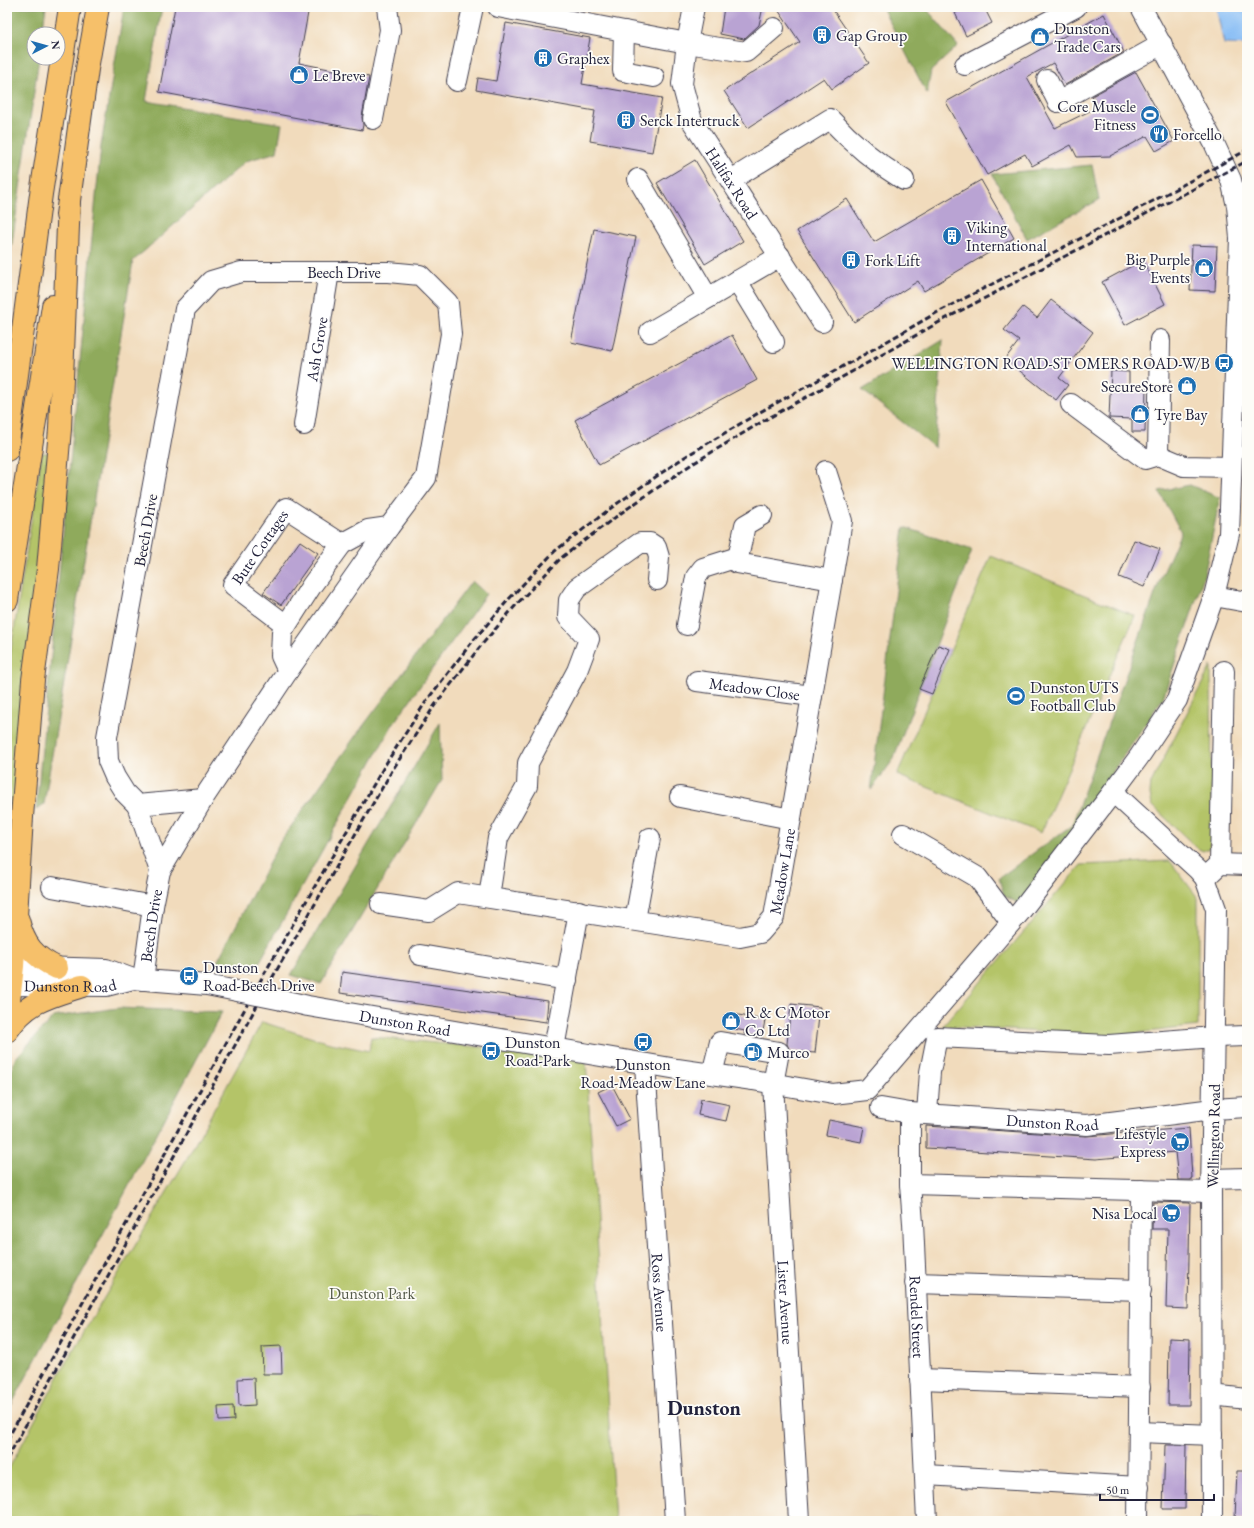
<svg xmlns="http://www.w3.org/2000/svg" width="1254" height="1528" font-family="'EB Garamond',serif">
<rect width="100%" height="100%" fill="#fdfcf7"/>
<filter id="ink" filterUnits="userSpaceOnUse"><feTurbulence type="fractalNoise" baseFrequency=".025" numOctaves="2"/><feDisplacementMap in="SourceGraphic" scale="8" xChannelSelector="R" yChannelSelector="G"/><feConvolveMatrix kernelMatrix="1 2 1 2 8 2 1 2 1" color-interpolation-filters="sRGB"/></filter>
<filter id="wash" filterUnits="userSpaceOnUse"><feTurbulence type="fractalNoise" baseFrequency=".012" numOctaves="4" result="noise"/><feDisplacementMap in="SourceGraphic" scale="16" xChannelSelector="R" yChannelSelector="G"/><feGaussianBlur stdDeviation="0.9" result="paint"/><feColorMatrix in="noise" values="0 0 0 0 0 0 0 0 0 0 0 0 0 0 0 0 0 1.4 0 .05"/><feComposite in="paint" operator="in"/></filter>
<g filter="url(#wash)">
<rect width="100%" height="100%" fill="#f1dbbc"/>
<g fill="#b4c467" stroke="#6b7351">
<path d="M42,453h8l-43,469v-247z"/>
<path d="M991,556l144,60 -94,217 -144,-58z"/>
<path d="M1211,666l1,175 -3,7 -6,3 -6,-3 -45,-43 -2,-11 1,-11z"/>
<path d="M1170,861l28,37v128l-86,10 -169,-10 138,-161z"/>
<path d="M262,1022l64,20 43,9 2,-14 173,16 42,6 29,462h-608v-49l62,-115 121,-204z"/>
</g>
<g fill="#8faa5c" stroke="#58664c">
<path d="M7,7h39l-4,27h-8v24h5l-32,219z"/>
<path d="M124,7h38l-16,94 136,23 -5,28 -31,9 -113,100 -89,543 -8,6 65,-664z"/>
<path d="M882,7h43l33,39 -27,25 -4,23z"/>
<path d="M1092,165l7,35 -72,39 -35,-65z"/>
<path d="M943,340l-8,108 -73,-58z"/>
<path d="M1190,485l30,13 -16,78 -41,122 -65,95 -19,37 -59,74 -16,-8 -5,-18 73,-53 88,-245 21,-48 -22,-41z"/>
<path d="M904,527l68,23 -79,210 -22,30z"/>
<path d="M472,581l14,13 -93,130 -139,248 -37,-10 63,-120 74,-104z"/>
<path d="M440,723l2,57 -121,204 -30,-9z"/>
<path d="M118,1008l104,4 -215,401v-331l8,-23 38,-42z"/>
</g>
<path fill="#85bcf5" stroke="#546f98" d="M1216,7h31v38l-23,-1z"/>
<g id="blocks">
<g fill="#b9a3d3">
<path d="M175,7h134l-10,56 70,14 -7,40 1,8 -1,5 -203,-38z"/>
<path d="M724,7h39l-4,18 -15,14 -24,-5z"/>
<path d="M776,7h55l38,56 -37,26 -8,-11 -76,50 -24,-37 76,-49z"/>
<path d="M967,7h17l8,16 -26,13 -11,-23z"/>
<path d="M1104,14l20,38 -59,33 -12,-22 -26,14 28,51 43,-21 -6,-11 44,-24 38,69 -18,10 -9,-15 -37,20 -33,1 -6,-12 -39,21 -7,-12 -38,21 -41,-73z"/>
<path d="M506,23l84,15 -8,46 80,14 -10,54 -62,-11 5,-30 -119,-21 2,-12 18,3z"/>
<path d="M695,160l48,81 -38,23 -48,-81z"/>
<path d="M981,180l33,58 -90,53 -6,-10 -64,41 -57,-91 50,-32 27,43z"/>
<path d="M594,229l42,8 -24,114 -41,-9z"/>
<path d="M1192,245l25,1 -2,45 -25,-1z"/>
<path d="M1143,260l22,44 -40,21 -23,-43z"/>
<path d="M1051,300l42,32 -34,46 9,7 -12,15 -51,-41 14,-18 -15,-11 19,-23 14,11z"/>
<path d="M732,335l25,45 -158,85 -24,-45z"/>
<path d="M1111,371l18,1v15h17l-1,45h-13v-13l-23,-1z"/>
<path d="M1134,540l26,9 -16,38 -25,-10z"/>
<path d="M300,541l18,12 -37,52 -18,-12z"/>
<path d="M938,645l12,4 -18,45 -13,-5z"/>
<path d="M342,972l206,29 -2,21 -206,-29z"/>
<path d="M791,1004l29,3 -5,46 -25,-2 -3,-7z"/>
<path d="M728,1013l37,7 -3,17 -18,-3 1,-3 -20,-4z"/>
<path d="M612,1085l18,34 -14,7 -18,-34z"/>
<path d="M701,1099l29,6 -4,16 -28,-6z"/>
<path d="M829,1120l35,7 -3,15 -35,-7z"/>
<path d="M926,1126l160,10 103,-8 3,50h-1v2h-13l-3,-28 -79,7 -170,-11z"/>
<path d="M1153,1202l37,1 -2,106 -22,-1 2,-79h-16z"/>
<path d="M1169,1338l21,1 -1,66h-21z"/>
<path d="M281,1346l1,28h-19l-1,-27z"/>
<path d="M254,1378l1,27 -16,1 -1,-27z"/>
<path d="M233,1406l1,14 -15,1 -1,-14z"/>
<path d="M1165,1445h21l-1,64h-22z"/>
<path d="M1237,1471h10v48l-12,-1z"/>
</g>
</g>
</g>
<g filter="url(#ink)">
<use href="#blocks" fill-opacity="0" stroke="#413e4e" stroke-width="1"/>
<g fill="none" stroke-linecap="round" stroke-linejoin="round">
<g stroke="#413e4e" stroke-width="22">
<g id="minor">
<path d="M498,7l189,36 59,9 28,-24"/>
<path id="s1" d="M694,7l-7,36 -5,41 10,37 130,201"/>
<path d="M624,31l-1,40 31,6"/>
<path d="M965,65l111,-58"/>
<path d="M1047,80l11,22 104,-58"/>
<path d="M457,81l16,-74"/>
<path d="M373,119l17,-89 -3,-23"/>
<path d="M638,179l70,119"/>
<path d="M731,180l99,-61c22,24 46,44 74,61"/>
<path d="M737,281l37,61"/>
<path d="M650,332l130,-76"/>
<path d="M1071,404l74,55 13,-4 26,11 47,1"/>
<path id="s2" d="M304,425l25,-153"/>
<path d="M1158,455l2,-115"/>
<path d="M762,515l-17,10 -8,38 95,17"/>
<path d="M1214,596l33,6"/>
<path id="s3" d="M286,625l-53,-40 53,-77 56,36"/>
<path d="M687,625l9,-48 7,-9 35,-11"/>
<path d="M288,671l-7,-15 1,-24 30,-47 30,-41 26,-14 21,-3"/>
<path id="s4" d="M697,681l115,15"/>
<path d="M1113,792l85,78 7,8 11,31 -5,283 1,329"/>
<path d="M680,797l111,22"/>
<path d="M137,805l66,-6"/>
<path d="M903,834l74,43 34,45"/>
<path d="M1220,864l27,1"/>
<path d="M1205,878l15,-14 4,-193"/>
<path d="M52,887l101,19"/>
<path d="M489,897l9,-59 29,-52 1,-23 49,-92 12,-32 -21,-22 1,-17 8,-12 63,-45h10l6,4 3,10 -2,23"/>
<path id="s5" d="M381,904l48,7 29,-18 282,44 20,-4 14,-16 68,-396 -16,-50"/>
<path d="M635,920l15,-82"/>
<path d="M420,955l147,25"/>
<path d="M7,966l99,3 27,10 74,6"/>
<path id="s6" d="M143,980l10,-74 7,-35 43,-72 85,-128 101,-144 37,-49 25,-144 -3,-31 -28,-28 -32,-3h-147l-30,9 -26,28 -78,428 1,24 7,16 10,16 12,12 23,66"/>
<path id="s7" d="M7,985l99,1 27,-7"/>
<path id="s8" d="M282,1000l26,6 369,63 76,11 80,14 34,-4 154,-179 92,-119 26,-35 38,-57 37,-104 15,-62 11,-296 -3,-32 -6,-26 -17,-37 -73,-136"/>
<path d="M554,1048l25,-137"/>
<path id="s9" d="M645,1064l30,457"/>
<path id="s10" d="M712,1074l8,-32 59,10 -6,32 26,437"/>
<path id="s11" d="M881,1108l29,5 177,12 126,-16 34,-2"/>
<path id="s12" d="M910,1113v71l3,39 14,298"/>
<path d="M927,1113l3,-41 7,-35 172,8 106,-8 32,-1"/>
<path d="M1212,1179l35,-1"/>
<path d="M910,1184l301,8"/>
<path d="M915,1283l226,7"/>
<path d="M920,1379l220,8"/>
<path d="M1212,1395l35,4"/>
<path d="M1140,1432l72,3"/>
<path d="M925,1475l214,12"/>
<path d="M1138,1521l3,-331"/>
</g>
</g>
<g stroke="#413e4e" stroke-width="24">
<g id="highway">
<path d="M67,215l20,-146 11,-62"/>
<path d="M7,450l34,-256 29,-187"/>
<path d="M7,600l46,-294"/>
<path d="M18,920c6,25 16,37 39,48"/>
<path d="M7,1019l6,-53 9,-149 11,-137 15,-111 12,-140 9,-229"/>
<path d="M7,1031c21,-31 42,-34 75,-45"/>
</g>
</g>
<use href="#minor" stroke="#fff" stroke-width="20"/>
<use href="#highway" stroke="#f6c06b" stroke-width="22"/>
<g stroke="#22223b" stroke-width="3" stroke-dasharray="6 3" stroke-linecap="butt">
<path d="M7,1440l256,-464 122,-211 42,-65 45,-58 37,-43 46,-48 60,-46 68,-47 77,-46 91,-50 87,-50 217,-112 92,-50"/>
<path d="M7,1459l264,-479 122,-211 42,-64 44,-57 37,-43 45,-47 60,-45 68,-47 76,-46 90,-50 88,-50 304,-159"/>
</g>
<g stroke="#413e4e" stroke-width="22" stroke-linecap="butt">
<path id="minor-bridge" d="M207,985l75,15"/>
</g>
<use href="#minor-bridge" stroke="#fff" stroke-width="20"/>
</g>
</g>
<defs>
<g id="building-disc" transform="scale(1)"><circle r="9.5" fill="#1f6fb2" stroke="#fdfcf7"/><path d="M-4-6H4V6H1V3H-1V6H-4ZM-2.5-4.3h1.7v1.8h-1.7ZM.8-4.3h1.7v1.8H.8ZM-2.5-1h1.7V.8h-1.7ZM.8-1h1.7V.8H.8Z" fill="#fff"/></g>
<g id="shop-disc" transform="scale(1)"><circle r="9.5" fill="#1f6fb2" stroke="#fdfcf7"/><path d="M-5-2.5h2.3a2.7 3.5 0 0 1 5.4 0H5L5.5 6h-11ZM-1.5-2.5h3a1.5 2.3 0 0 0-3 0Z" fill="#fff"/></g>
<g id="stadium-disc" transform="scale(1)"><circle r="9.5" fill="#1f6fb2" stroke="#fdfcf7"/><path d="M0-5a6.5 5 0 1 0 0 10a6.5 5 0 1 0 0-10ZM-3.5-1.8h7v3.6h-7Z" fill="#fff"/></g>
<g id="restaurant-disc" transform="scale(1)"><circle r="9.5" fill="#1f6fb2" stroke="#fdfcf7"/><path d="M-5-6h1v4h1v-4h1v4h1v-4h1v5L-1.5 .5V6h-2V.5L-5-1ZM5-6V6H3V1.5H1.5Q1.5-4 5-6Z" fill="#fff"/></g>
<g id="bus-disc" transform="scale(1)"><circle r="9.5" fill="#1f6fb2" stroke="#fdfcf7"/><path d="M-5-6H5V4H4V6H2V4H-2V6H-4V4H-5ZM-3.5-4V0h7V-4ZM-3.5 1.2v1.5H-2V1.2ZM2 1.2v1.5H3.5V1.2Z" fill="#fff"/></g>
<g id="fuel-disc" transform="scale(1)"><circle r="9.5" fill="#1f6fb2" stroke="#fdfcf7"/><path d="M-5.5-6h7V0h2V4h1.3V-2.5L3-4.5l.8-.8L6-3V5H2.5V1h-1V6h-7ZM-4.2-4.7v3.2H.2V-4.7Z" fill="#fff"/></g>
<g id="supermarket-disc" transform="scale(1)"><circle r="9.5" fill="#1f6fb2" stroke="#fdfcf7"/><path d="M-6-5.5h2.5l.6 2H6L4.5 2H-2.5L-4.4-4H-6ZM-1.5 3.2a1.3 1.3 0 1 0 .1 0ZM3 3.2a1.3 1.3 0 1 0 .1 0Z" fill="#fff"/></g>
</defs>
<g fill-rule="evenodd">
<use href="#building-disc" x="822" y="35"/>
<use href="#shop-disc" x="1040" y="37"/>
<use href="#building-disc" x="543" y="58"/>
<use href="#shop-disc" x="299" y="75"/>
<use href="#stadium-disc" x="1150" y="115"/>
<use href="#building-disc" x="626" y="120"/>
<use href="#restaurant-disc" x="1159" y="134"/>
<use href="#building-disc" x="952" y="236"/>
<use href="#building-disc" x="851" y="260"/>
<use href="#shop-disc" x="1204" y="268"/>
<use href="#bus-disc" x="1224" y="363"/>
<use href="#shop-disc" x="1187" y="386"/>
<use href="#shop-disc" x="1140" y="414"/>
<use href="#stadium-disc" x="1016" y="696"/>
<use href="#bus-disc" x="189" y="976"/>
<use href="#shop-disc" x="731" y="1021"/>
<use href="#bus-disc" x="643" y="1042"/>
<use href="#bus-disc" x="491" y="1051"/>
<use href="#fuel-disc" x="753" y="1052"/>
<use href="#supermarket-disc" x="1180" y="1142"/>
<use href="#supermarket-disc" x="1171" y="1213"/>
</g>
<g text-anchor="middle" stroke-width="3.5" stroke-linejoin="round" paint-order="stroke">
<g font-size="16" fill="#22223b" stroke="#fdfcf7" text-anchor="start">
<text x="1054" y="34">Dunston<tspan x="1054" dy="18">Trade Cars</tspan></text>
<text x="836" y="41">Gap Group</text>
<text x="557" y="64">Graphex</text>
<text x="313" y="81">Le Breve</text>
<text x="1136" y="112" text-anchor="end">Core Muscle<tspan x="1136" dy="18">Fitness</tspan></text>
<text x="640" y="126">Serck Intertruck</text>
<text x="1173" y="140">Forcello</text>
<text x="966" y="233">Viking<tspan x="966" dy="18">International</tspan></text>
<text x="1190" y="265" text-anchor="end">Big Purple<tspan x="1190" dy="18">Events</tspan></text>
<text x="865" y="266">Fork Lift</text>
<text x="1210" y="369" text-anchor="end">WELLINGTON ROAD-ST OMERS ROAD-W/B</text>
<text x="1173" y="392" text-anchor="end">SecureStore</text>
<text x="1154" y="420">Tyre Bay</text>
<text x="1030" y="693">Dunston UTS<tspan x="1030" dy="18">Football Club</tspan></text>
<text x="203" y="973">Dunston<tspan x="203" dy="18">Road-Beech Drive</tspan></text>
<text x="745" y="1018">R &amp; C Motor<tspan x="745" dy="18">Co Ltd</tspan></text>
<text x="505" y="1048">Dunston<tspan x="505" dy="18">Road-Park</tspan></text>
<text x="767" y="1058">Murco</text>
<text x="643" y="1070" text-anchor="middle">Dunston<tspan x="643" dy="18">Road-Meadow Lane</tspan></text>
<text x="1166" y="1139" text-anchor="end">Lifestyle<tspan x="1166" dy="18">Express</tspan></text>
<text x="1157" y="1219" text-anchor="end">Nisa Local</text>
</g>
<g font-size="16" fill="#22223b" stroke="#fdfcf7">
<text dy="6" stroke="none"><textPath href="#s1" startOffset="190">Halifax Road</textPath></text>
<text x="344" y="278">Beech Drive</text>
<text dy="6" stroke="none"><textPath href="#s2" startOffset="77">Ash Grove</textPath></text>
<text transform="translate(145 530) rotate(-80)" y="6">Beech Drive</text>
<text dy="6" stroke="none"><textPath href="#s3" startOffset="113">Bute Cottages</textPath></text>
<text dy="6" stroke="none"><textPath href="#s4" startOffset="58">Meadow Close</textPath></text>
<text dy="6" stroke="none"><textPath href="#s5" startOffset="456">Meadow Lane</textPath></text>
<text dy="6" stroke="none"><textPath href="#s6" startOffset="55">Beech Drive</textPath></text>
<text dy="6" stroke="none"><textPath href="#s7" startOffset="63">Dunston Road</textPath></text>
<text dy="6" stroke="none"><textPath href="#s8" startOffset="125">Dunston Road</textPath></text>
<text dy="6" stroke="none"><textPath href="#s11" startOffset="172">Dunston Road</textPath></text>
<text transform="translate(1213 1136) rotate(-89)" y="6">Wellington Road</text>
<text dy="6" stroke="none"><textPath href="#s9" startOffset="229">Ross Avenue</textPath></text>
<text dy="6" stroke="none"><textPath href="#s10" startOffset="344">Lister Avenue</textPath></text>
<text dy="6" stroke="none"><textPath href="#s12" startOffset="204">Rendel Street</textPath></text>
</g>
<g font-size="16" fill="#555b4a" stroke="#fdfcf7">
<text x="372" y="1299">Dunston Park</text>
</g>
<g font-size="20" font-weight="bold" fill="#22223b" stroke="#fdfcf7">
<text x="704" y="1415">Dunston</text>
</g>
</g>
<rect width="1254" height="1528" fill="none" stroke="#fdfcf7" stroke-width="24"/>
<g transform="translate(46 46) rotate(84)"><circle r="19" fill="#fdfcf7" stroke="#a5a5ac"/>
<path d="M0-3L7 15L0 10L-7 15Z" fill="#1f6fb2"/>
<text y="-6" font-size="11" font-weight="bold" text-anchor="middle" fill="#22223b">N</text>
</g>
<path d="M1100 1494v6h114v-6" fill="none" stroke="#22223b" stroke-width="2"/>
<text x="1106" y="1494" font-size="12" fill="#22223b" stroke="#fdfcf7" stroke-width="3" paint-order="stroke">50 m</text>
</svg>
